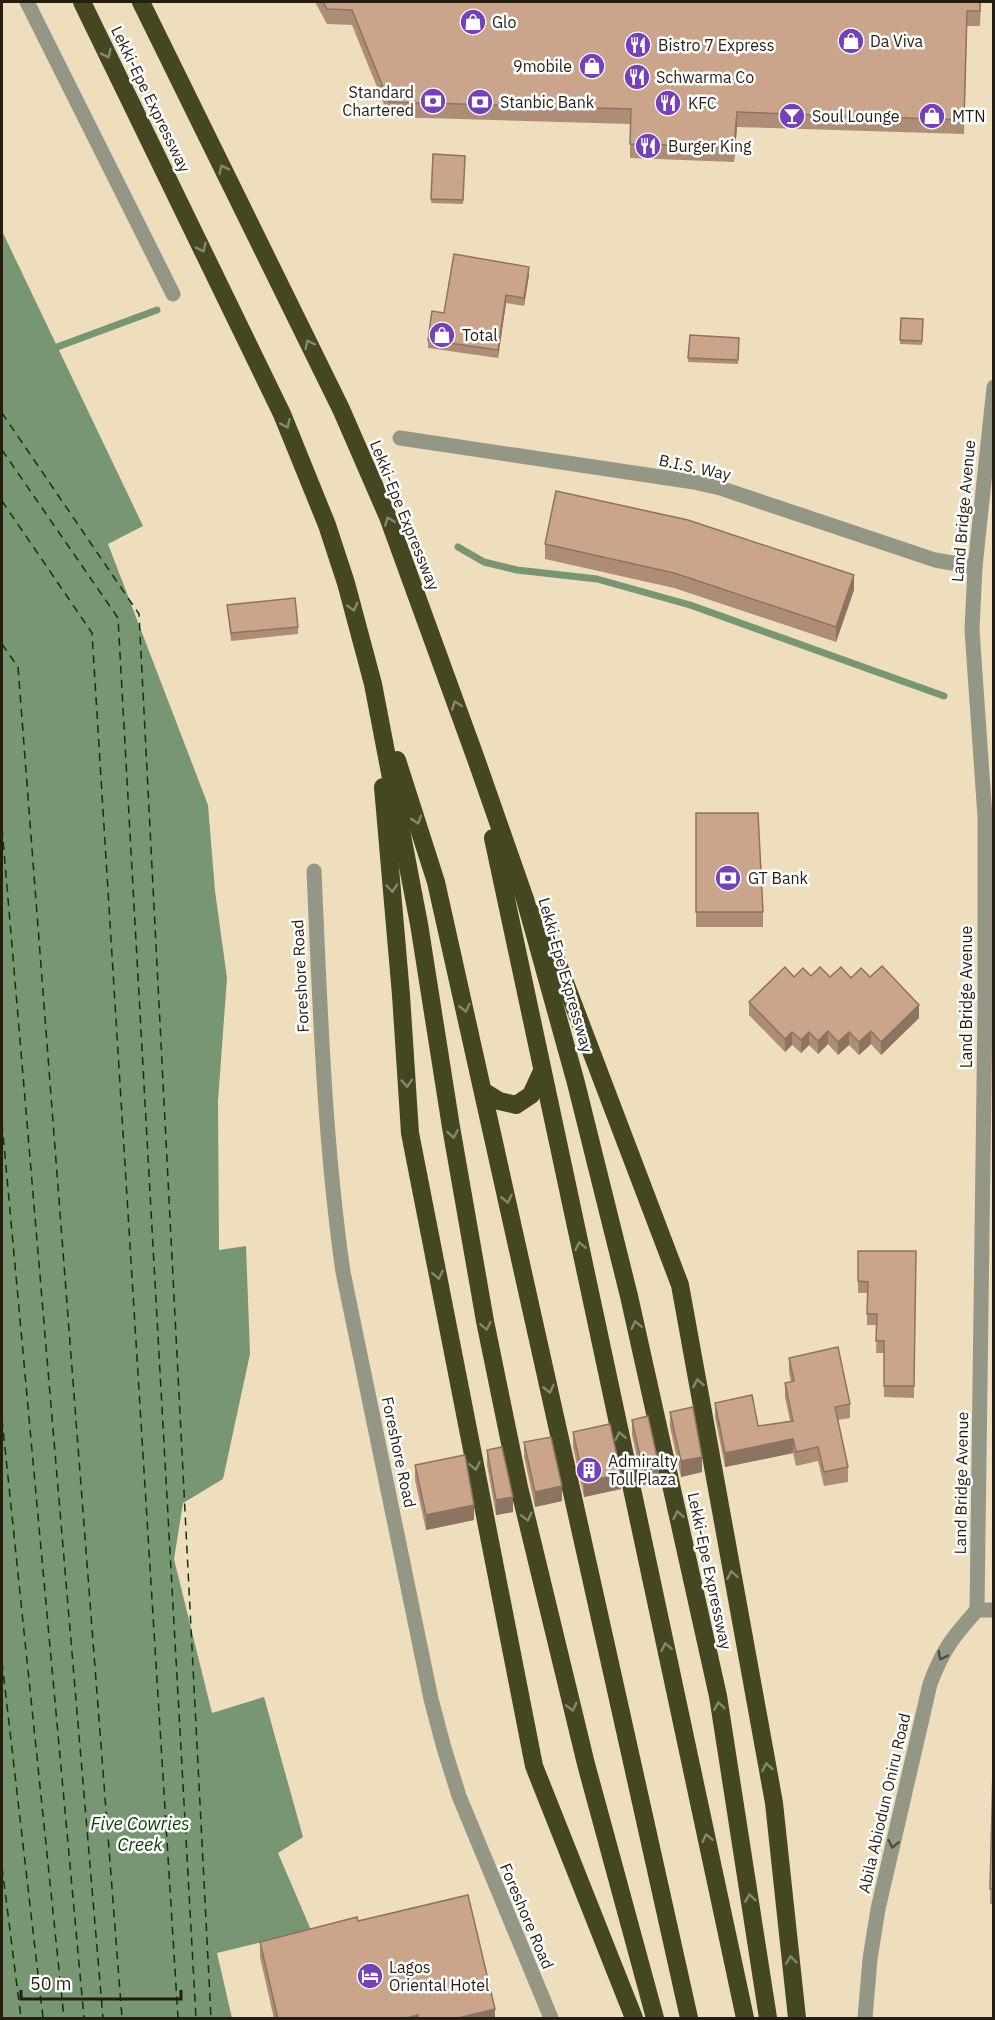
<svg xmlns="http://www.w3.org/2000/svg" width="995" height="2020" font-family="'IBM Plex Sans',sans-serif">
<rect width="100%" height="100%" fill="#eedebe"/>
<path fill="#789574" d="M2,231l141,295 -35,18 100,261 7,86 12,87 -9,123 1,149 27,-4 4,108 -27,125 -40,24 -9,56 38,154 52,-16 39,140 -25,16 33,77 -94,23 15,65h-230z"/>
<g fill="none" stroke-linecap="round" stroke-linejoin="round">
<g stroke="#789574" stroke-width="7">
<path d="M57,347l100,-37"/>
<path d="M458,547l26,15 33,8 80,9 93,26 254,91"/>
</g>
<g stroke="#0d3707" stroke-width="1.5" stroke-dasharray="8 6" stroke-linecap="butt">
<path d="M2,413l137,201 72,1404"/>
<path d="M2,450l116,168 78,1400"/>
<path d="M2,501l90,132 86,1385"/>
<path d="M2,644l16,23 104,1351"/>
<path d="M2,828l101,1190"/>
<path d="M2,1123l82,895"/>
<path d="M2,1419l62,599"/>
<path d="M2,1662l41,356"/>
<path d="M2,1867l19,151"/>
</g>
<g stroke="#959786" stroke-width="15">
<path d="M27,2l146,292"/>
<path d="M400,438l294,44 26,6 215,72 40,7"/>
<path d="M314,871c6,134 10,268 29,401l88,427 13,49 15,48 92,222"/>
<path d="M977,1610l8,-601v-192l-13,-187 3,-63 19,-180"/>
<path d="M977,1610h17"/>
<path d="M865,2018l5,-59 8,-50 52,-225c13,-35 23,-47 47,-74"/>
</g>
<g stroke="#444721" stroke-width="18">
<path d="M82,2l200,412 45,111 19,58 27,101 46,240 32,203 34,194 34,166 67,277 69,254"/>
<path d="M141,2l200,407 47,108 88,242 49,140 51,184 53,213 89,400 50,322"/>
<path d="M397,760l39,122 253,1136"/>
<path d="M383,787l18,208 9,138 124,633 100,252"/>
<path d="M493,838l252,1180"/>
<path d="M539,914l141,371 94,518 23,215"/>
<path d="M483,1091l16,10 17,4 15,-10 11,-24"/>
</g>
</g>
<g fill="#ae8d78">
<path d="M315,2h666l-1,24h-13l-3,108 -227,-7 -3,35 -104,-4v-34l-241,-7 -37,-92 -25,-1z"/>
<path d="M433,154l32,2 -2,48 -32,-1z"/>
<path d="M529,275l-5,31 -18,-3 -8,55 -70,-10v-8l16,-27z"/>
<path d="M901,318l22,1 -1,26 -22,-1z"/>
<path d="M690,335l49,3 -1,26 -50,-2z"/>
<path d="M545,544l309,46 -18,52 -162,-54 -129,-29z"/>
<path d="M227,605l71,22v7l-67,7z"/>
<path d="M696,813l67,99v15h-67z"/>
<path d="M811,976l59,1 49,41 -38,37 -10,-11 -12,11 -10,-10 -11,10 -10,-11 -10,10 -9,-9 -8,8 -9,-8 -7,7 -36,-37v-13l45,-25z"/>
<path d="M858,1251h58l-2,147 -30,-1v-44h-8l1,-28h-10v-32h-9z"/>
<path d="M789,1358l61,46v14l-12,2 10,47v15l-24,4 -6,-25 -22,5 -3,-13 -68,14 -10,-50v-14l43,23 32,-5 -5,-24v-14l6,-1 -2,-10z"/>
<path d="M670,1412l32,60 -21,5 -11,-50z"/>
<path d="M632,1420l27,61 -16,4 -11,-50z"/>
<path d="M573,1432l48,57 -37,8 -11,-50z"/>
<path d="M524,1442l38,59 -27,6 -11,-50z"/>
<path d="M487,1450l26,62 -17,3 -9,-50z"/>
<path d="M415,1465l59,55 -48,10 -11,-50z"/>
<path d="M993,1767v137h-3z"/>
<path d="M358,1921l137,98h-221l-14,-62v-15z"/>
</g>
<g fill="#8d7361">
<path d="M737,112v15l-3,35v-15z"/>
<path d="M529,267v8l-5,31v-8z"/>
<path d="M506,295v8l-8,55v-8z"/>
<path d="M854,575v15l-18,52v-15z"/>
<path d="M919,1005v13l-38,37v-13z"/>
<path d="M828,1031v13l-10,10v-13z"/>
<path d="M871,1031v13l-12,11v-13z"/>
<path d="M792,1032v13l-7,7v-13z"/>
<path d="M809,1032v13l-8,8v-13z"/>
<path d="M849,1032v13l-11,10v-13z"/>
<path d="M793,1439v14l-68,14v-14z"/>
<path d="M702,1457v15l-21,5v-16z"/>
<path d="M659,1466v15l-16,4v-15z"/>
<path d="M621,1474v15l-37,8v-15z"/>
<path d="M562,1486v15l-27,6v-15z"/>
<path d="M513,1497v15l-17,3v-15z"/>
<path d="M474,1505v15l-48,10v-15z"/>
<path d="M495,2009v10h-41z"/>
<path d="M418,2015v4h-16z"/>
</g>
<g fill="#caa48b" stroke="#8d7361" stroke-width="1.5">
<path d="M323,2h657v9h-13l-3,109 -227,-8 -3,35 -104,-3 1,-35 -242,-7 -37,-92 -25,-1z"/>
<path d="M433,154l32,2 -2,44 -32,-1z"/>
<path d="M454,254l75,13 -5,31 -18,-3 -8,55 -70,-10 4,-29 12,2z"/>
<path d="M901,318l22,1 -1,22 -22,-1z"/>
<path d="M690,335l49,3 -1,22 -50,-2z"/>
<path d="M556,491l132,29 166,55 -18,52 -162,-54 -129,-29z"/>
<path d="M295,598l3,29 -67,6 -4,-28z"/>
<path d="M696,813h62l5,99h-67z"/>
<path d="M882,966l37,39 -38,37 -10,-11 -12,11 -10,-10 -11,10 -10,-11 -10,10 -9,-9 -8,8 -9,-8 -7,7 -36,-37 36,-35 9,10 9,-9 8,8 9,-9 10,10 11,-10 10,11 10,-10 9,9z"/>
<path d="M858,1251h58l-2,135h-30v-45h-8l1,-27h-10l1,-32 -10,-1z"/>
<path d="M838,1347l12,57 -15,3 13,60 -24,5 -6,-25 -22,5 -3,-13 -68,14 -10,-50 37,-8 6,31 35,-5 -8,-38 9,-2 -5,-23z"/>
<path d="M693,1407l9,50 -21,4 -11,-49z"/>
<path d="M648,1416l11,50 -16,4 -11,-50z"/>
<path d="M610,1424l11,50 -37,8 -11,-50z"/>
<path d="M551,1437l11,49 -27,6 -11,-50z"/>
<path d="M502,1447l11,50 -17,3 -9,-50z"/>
<path d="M465,1455l9,50 -48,10 -11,-50z"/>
<path d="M993,1767v122h-3z"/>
<path d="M468,1895l27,114 -41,10h-36v-4l-16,4h-124l-18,-77 97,-25 1,4z"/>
</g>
<defs><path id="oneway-chevron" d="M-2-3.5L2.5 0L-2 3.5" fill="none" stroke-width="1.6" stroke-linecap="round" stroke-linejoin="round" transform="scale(1.5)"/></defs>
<g stroke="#85876f">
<use href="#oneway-chevron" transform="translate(107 54) rotate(64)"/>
<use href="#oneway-chevron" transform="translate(223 169) rotate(-116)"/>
<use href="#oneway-chevron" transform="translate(202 248) rotate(64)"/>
<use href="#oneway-chevron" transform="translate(309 344) rotate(-116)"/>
<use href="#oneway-chevron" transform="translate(286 424) rotate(66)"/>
<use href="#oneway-chevron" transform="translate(389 521) rotate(-111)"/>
<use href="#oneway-chevron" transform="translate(353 607) rotate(75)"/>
<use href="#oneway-chevron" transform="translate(456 705) rotate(-110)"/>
<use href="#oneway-chevron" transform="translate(417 820) rotate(72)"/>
<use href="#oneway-chevron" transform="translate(392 888) rotate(85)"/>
<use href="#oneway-chevron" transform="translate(465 1008) rotate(77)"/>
<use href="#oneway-chevron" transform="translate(407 1083) rotate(86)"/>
<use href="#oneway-chevron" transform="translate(453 1134) rotate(80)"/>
<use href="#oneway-chevron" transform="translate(507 1199) rotate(77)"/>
<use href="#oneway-chevron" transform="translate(580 1246) rotate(-102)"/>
<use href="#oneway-chevron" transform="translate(438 1275) rotate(79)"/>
<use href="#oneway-chevron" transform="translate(636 1325) rotate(-103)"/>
<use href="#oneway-chevron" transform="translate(486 1326) rotate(79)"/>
<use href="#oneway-chevron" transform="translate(698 1383) rotate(-100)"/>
<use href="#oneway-chevron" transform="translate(549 1389) rotate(77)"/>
<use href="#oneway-chevron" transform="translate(620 1436) rotate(-102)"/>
<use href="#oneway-chevron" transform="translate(475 1466) rotate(79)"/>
<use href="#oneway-chevron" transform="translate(678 1515) rotate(-102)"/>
<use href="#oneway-chevron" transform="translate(527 1517) rotate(76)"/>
<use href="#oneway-chevron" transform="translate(732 1575) rotate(-100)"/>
<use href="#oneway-chevron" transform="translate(666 1647) rotate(-102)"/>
<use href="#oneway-chevron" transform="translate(719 1706) rotate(-99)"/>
<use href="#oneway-chevron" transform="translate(572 1707) rotate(76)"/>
<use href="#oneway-chevron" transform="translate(767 1767) rotate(-100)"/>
<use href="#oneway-chevron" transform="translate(707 1838) rotate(-102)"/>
<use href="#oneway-chevron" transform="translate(750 1898) rotate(-98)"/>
<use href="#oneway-chevron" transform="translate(791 1960) rotate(-96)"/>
</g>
<g stroke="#514e40">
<use href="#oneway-chevron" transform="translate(942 1656) rotate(117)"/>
<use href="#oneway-chevron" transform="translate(893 1844) rotate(103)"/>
</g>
<defs>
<g id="shop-disc" transform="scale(1.35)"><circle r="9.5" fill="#7441b8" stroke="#fff"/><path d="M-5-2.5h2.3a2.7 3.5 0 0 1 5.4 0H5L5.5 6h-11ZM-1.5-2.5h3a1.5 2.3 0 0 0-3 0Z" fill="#fff"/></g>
<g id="restaurant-disc" transform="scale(1.35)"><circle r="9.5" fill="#7441b8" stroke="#fff"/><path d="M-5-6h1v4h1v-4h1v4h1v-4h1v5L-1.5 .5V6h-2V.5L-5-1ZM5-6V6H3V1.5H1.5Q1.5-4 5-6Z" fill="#fff"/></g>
<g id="bank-disc" transform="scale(1.35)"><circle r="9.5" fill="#7441b8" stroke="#fff"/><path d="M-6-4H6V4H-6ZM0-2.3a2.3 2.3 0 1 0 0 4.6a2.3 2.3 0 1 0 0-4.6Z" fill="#fff"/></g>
<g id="bar-disc" transform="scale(1.35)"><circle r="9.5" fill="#7441b8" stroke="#fff"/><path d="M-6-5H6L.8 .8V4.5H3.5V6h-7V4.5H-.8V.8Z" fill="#fff"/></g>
<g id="building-disc" transform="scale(1.35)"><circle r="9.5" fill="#7441b8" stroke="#fff"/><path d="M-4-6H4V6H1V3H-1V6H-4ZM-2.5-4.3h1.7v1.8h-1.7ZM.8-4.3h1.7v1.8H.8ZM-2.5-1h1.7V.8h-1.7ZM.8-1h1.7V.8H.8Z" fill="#fff"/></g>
<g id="hotel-disc" transform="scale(1.35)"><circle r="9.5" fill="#7441b8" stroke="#fff"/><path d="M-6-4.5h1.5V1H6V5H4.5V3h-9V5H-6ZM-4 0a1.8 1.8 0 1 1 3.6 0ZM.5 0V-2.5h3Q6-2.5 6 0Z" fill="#fff"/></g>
</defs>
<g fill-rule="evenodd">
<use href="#shop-disc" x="473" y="22"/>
<use href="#shop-disc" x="851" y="41"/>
<use href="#restaurant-disc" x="638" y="45"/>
<use href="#shop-disc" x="592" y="66"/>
<use href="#restaurant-disc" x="637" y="77"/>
<use href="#bank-disc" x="433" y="101"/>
<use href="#bank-disc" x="480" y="102"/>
<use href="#restaurant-disc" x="668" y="103"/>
<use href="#bar-disc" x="792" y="116"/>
<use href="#shop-disc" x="932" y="116"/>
<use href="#restaurant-disc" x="648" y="146"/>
<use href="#shop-disc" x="442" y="335"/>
<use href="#bank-disc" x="728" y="878"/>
<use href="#building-disc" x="589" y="1470"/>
<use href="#hotel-disc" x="370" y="1976"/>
</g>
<g text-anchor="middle" stroke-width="5" stroke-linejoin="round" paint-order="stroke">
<g font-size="16" fill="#241e12" stroke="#fff" text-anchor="start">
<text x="492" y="28">Glo</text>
<text x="870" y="47">Da Viva</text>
<text x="658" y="51">Bistro 7 Express</text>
<text x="572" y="72" text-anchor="end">9mobile</text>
<text x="656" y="83">Schwarma Co</text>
<text x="414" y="98" text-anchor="end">Standard<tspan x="414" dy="18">Chartered</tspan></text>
<text x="500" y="108">Stanbic Bank</text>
<text x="688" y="109">KFC</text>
<text x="812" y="122">Soul Lounge</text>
<text x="952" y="122">MTN</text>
<text x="668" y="152">Burger King</text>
<text x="462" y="341">Total</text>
<text x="748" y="884">GT Bank</text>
<text x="608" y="1467">Admiralty<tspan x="608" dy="18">Toll Plaza</tspan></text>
<text x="389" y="1973">Lagos<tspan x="389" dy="18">Oriental Hotel</tspan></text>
</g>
<g font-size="16" fill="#241e12" stroke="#fff">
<text transform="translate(151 99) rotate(64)" y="6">Lekki-Epe Expressway</text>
<text transform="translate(695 467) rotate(12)" y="6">B.I.S. Way</text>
<text transform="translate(963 511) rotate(-85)" y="6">Land Bridge Avenue</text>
<text transform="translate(405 515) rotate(68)" y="6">Lekki-Epe Expressway</text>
<text transform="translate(566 975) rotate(74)" y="6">Lekki-Epe Expressway</text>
<text transform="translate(300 976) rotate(-93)" y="6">Foreshore Road</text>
<text transform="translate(966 997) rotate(-90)" y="6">Land Bridge Avenue</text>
<text transform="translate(399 1452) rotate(78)" y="6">Foreshore Road</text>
<text transform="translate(961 1483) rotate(-89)" y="6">Land Bridge Avenue</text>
<text transform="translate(710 1571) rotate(78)" y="6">Lekki-Epe Expressway</text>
<text transform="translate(884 1803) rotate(-77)" y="6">Abila Abiodun Oniru Road</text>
<text transform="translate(527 1916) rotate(67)" y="6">Foreshore Road</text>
</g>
<g font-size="18" font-style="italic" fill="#0d3707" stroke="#fff">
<text x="140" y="1830">Five Cowries<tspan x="140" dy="21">Creek</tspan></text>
</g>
</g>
<rect width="995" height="2020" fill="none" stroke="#241e12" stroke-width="6"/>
<path d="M21 1990v9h160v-9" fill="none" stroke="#241e12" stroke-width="3"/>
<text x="30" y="1990" font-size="18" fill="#241e12" stroke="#ffffff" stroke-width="4.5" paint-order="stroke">50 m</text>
</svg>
